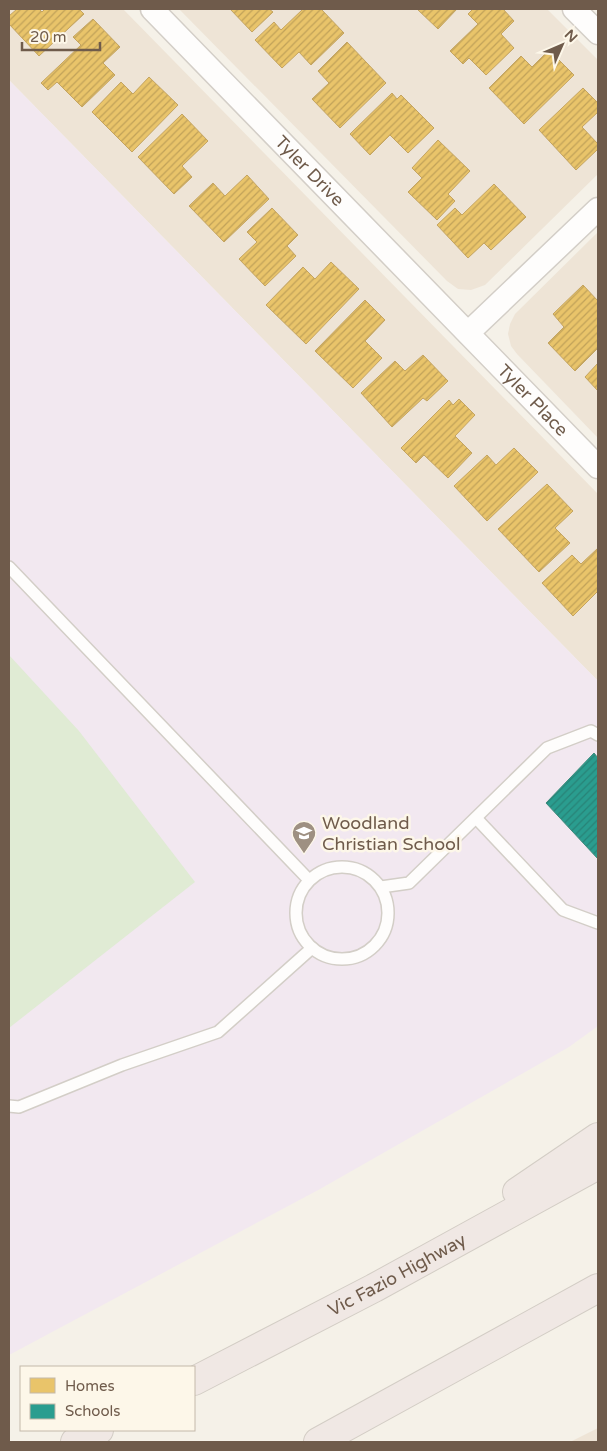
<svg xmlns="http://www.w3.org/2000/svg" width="607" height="1451" font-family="'Varela Round',sans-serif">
<defs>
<pattern id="homes-hatch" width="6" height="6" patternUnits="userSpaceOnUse" patternTransform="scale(1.25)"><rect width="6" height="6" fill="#e9c46a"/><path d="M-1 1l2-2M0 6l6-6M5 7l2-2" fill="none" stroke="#c1a259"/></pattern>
<pattern id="schools-hatch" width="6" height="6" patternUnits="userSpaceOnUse" patternTransform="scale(1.25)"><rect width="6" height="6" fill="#2a9d8f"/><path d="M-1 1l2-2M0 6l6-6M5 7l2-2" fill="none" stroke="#288377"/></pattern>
</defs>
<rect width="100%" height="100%" fill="#f5f1e8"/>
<g fill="#eee4d6">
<path d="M9,9h114l475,485v187l-589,-601z"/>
<path d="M179,9h368l51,51v114l-113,111 -14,5 -13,-1 -11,-8z"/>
<path d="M598,232v206l-81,-84 -6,-8 -3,-12 2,-10 5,-10z"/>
<path d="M598,1428v14h-28z"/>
</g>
<path fill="#f2e8f0" d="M9,80l589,601v345l-29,21 -249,142 -311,166z"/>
<path fill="#e0ebd4" d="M9,655l70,76 116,151 -186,146z"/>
<g fill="url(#homes-hatch)" stroke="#c4a461">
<path d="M17,9h22l3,3 3,-3h34l5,5 -45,42 -30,-32v-8z"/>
<path d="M230,9h39l4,3 -21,20z"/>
<path d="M303,9h18l23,24 -33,32 -12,-13 -17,16 -27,-28 19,-18 7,8z"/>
<path d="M417,9h40l-19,20z"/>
<path d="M473,9h30l11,12 -13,13 13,14 -28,27 -17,-17 -6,6 -13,-13 28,-27 -10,-10z"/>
<path d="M93,19l27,28 -17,16 12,12 -33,32 -25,-25 -9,8 -7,-7 40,-38 -8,-8z"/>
<path d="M347,42l39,41 -46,45 -28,-29 17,-16 -11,-12z"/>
<path d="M549,50l25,25 -50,49 -35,-36 32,-32 11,11z"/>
<path d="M149,77l29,28 -46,47 -40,-40 29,-30 12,12z"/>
<path d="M583,88l15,15v9l-16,15 16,17v5l-22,21 -37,-40z"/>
<path d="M392,93l5,6 4,-4 33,33 -26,25 -18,-18 -20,20 -20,-21z"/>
<path d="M182,114l26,27 -26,25 10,11 -18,17 -36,-37z"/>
<path d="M438,140l32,31 -22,23 7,7 -18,19 -29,-28 14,-14 -10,-10z"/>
<path d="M247,175l22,24 -45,43 -35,-36 24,-23 12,13z"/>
<path d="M494,184l32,33 -35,33 -7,-7 -16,15 -31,-33 18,-17 7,7z"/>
<path d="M272,208l26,27 -11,11 9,10 -31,30 -26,-27 18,-17 -10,-10z"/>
<path d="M331,262l28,27 -53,55 -40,-39 37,-38 12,12z"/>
<path d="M583,285l15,16v47l-23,23 -27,-28 16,-16 -11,-13z"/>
<path d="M365,300l20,20 -20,21 17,17 -29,30 -38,-37z"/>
<path d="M423,355l25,26 -21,20 -4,-3 -31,29 -31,-34 34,-32 10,10z"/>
<path d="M598,363v28l-13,-14z"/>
<path d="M459,399l16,16 -20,21 17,17 -24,25 -24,-23 -8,8 -15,-15 48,-48 4,5z"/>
<path d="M514,448l24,24 -51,49 -33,-35 33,-31 9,10z"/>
<path d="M547,484l26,27 -18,17 15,15 -31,29 -41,-43z"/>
<path d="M598,548v43l-25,25 -31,-33 30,-28 9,9z"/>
</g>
<path fill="url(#schools-hatch)" stroke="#3f897b" d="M594,753l4,5v101l-52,-56z"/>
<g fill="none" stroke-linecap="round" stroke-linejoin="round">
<g stroke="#d3cec7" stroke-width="14">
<g id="lane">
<path d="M9,567l300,313"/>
<path d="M476,818l87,92 35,13"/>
<circle cx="342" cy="913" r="46"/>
<path d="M381,887l28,-4 138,-135 44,-17 7,4"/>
<path d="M9,1106l10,1 103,-42 96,-33 94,-84"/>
</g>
</g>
<g stroke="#d3cec7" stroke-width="25">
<g id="street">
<path id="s1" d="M152,9l446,458"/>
<path d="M574,9l24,24"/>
<path d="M468,333l130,-124"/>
</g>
</g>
<g stroke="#d3cdc5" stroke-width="30">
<g id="highway">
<path d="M517,1192l81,-55"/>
<path id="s2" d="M194,1381l180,-93 224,-123"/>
<path d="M75,1442l24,-12"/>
<path d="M318,1442l280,-154"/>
</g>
</g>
<use href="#lane" stroke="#fefdfc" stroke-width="11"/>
<use href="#street" stroke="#fefdfc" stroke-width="22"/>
<use href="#highway" stroke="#f0e8e4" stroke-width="28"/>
</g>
<defs>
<g id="school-pin" transform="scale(1.25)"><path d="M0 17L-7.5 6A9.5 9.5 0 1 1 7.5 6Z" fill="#9e9082" stroke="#fdf7e9"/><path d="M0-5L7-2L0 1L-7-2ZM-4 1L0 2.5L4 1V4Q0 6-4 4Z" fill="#fff"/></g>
</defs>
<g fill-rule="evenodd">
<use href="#school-pin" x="304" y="833"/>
</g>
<g text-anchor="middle" stroke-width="5" stroke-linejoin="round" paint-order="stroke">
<g font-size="18" fill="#6f5b4b" stroke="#fdf7e9">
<text dy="6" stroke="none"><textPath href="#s1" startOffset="226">Tyler Drive</textPath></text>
<text dy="6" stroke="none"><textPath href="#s1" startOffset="546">Tyler Place</textPath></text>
<text dy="6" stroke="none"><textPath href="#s2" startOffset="229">Vic Fazio Highway</textPath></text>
</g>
<g font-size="18" fill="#6f5b4b" stroke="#fdf7e9" text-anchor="start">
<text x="322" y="829">Woodland<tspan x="322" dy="21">Christian School</tspan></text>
</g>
</g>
<rect width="607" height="1451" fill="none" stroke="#6f5b4b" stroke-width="20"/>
<rect x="20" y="1366" width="175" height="65" fill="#fdf7e9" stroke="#c4b9aa"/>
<rect x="30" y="1378" width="25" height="15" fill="#e9c46a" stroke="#c4b9aa"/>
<text x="65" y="1391" font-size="15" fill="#6f5b4b">Homes</text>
<rect x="30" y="1404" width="25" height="15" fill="#2a9d8f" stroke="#c4b9aa"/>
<text x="65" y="1416" font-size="15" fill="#6f5b4b">Schools</text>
<g transform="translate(562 45) rotate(45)" stroke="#fdf7e9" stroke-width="4" paint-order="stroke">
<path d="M0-4L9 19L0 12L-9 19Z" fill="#6f5b4b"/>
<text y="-8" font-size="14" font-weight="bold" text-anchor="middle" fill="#6f5b4b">N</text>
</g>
<path d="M22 42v8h78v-8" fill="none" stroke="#6f5b4b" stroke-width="2.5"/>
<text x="30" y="42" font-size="15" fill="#6f5b4b" stroke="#fdf7e9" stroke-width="4" paint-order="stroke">20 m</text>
</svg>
